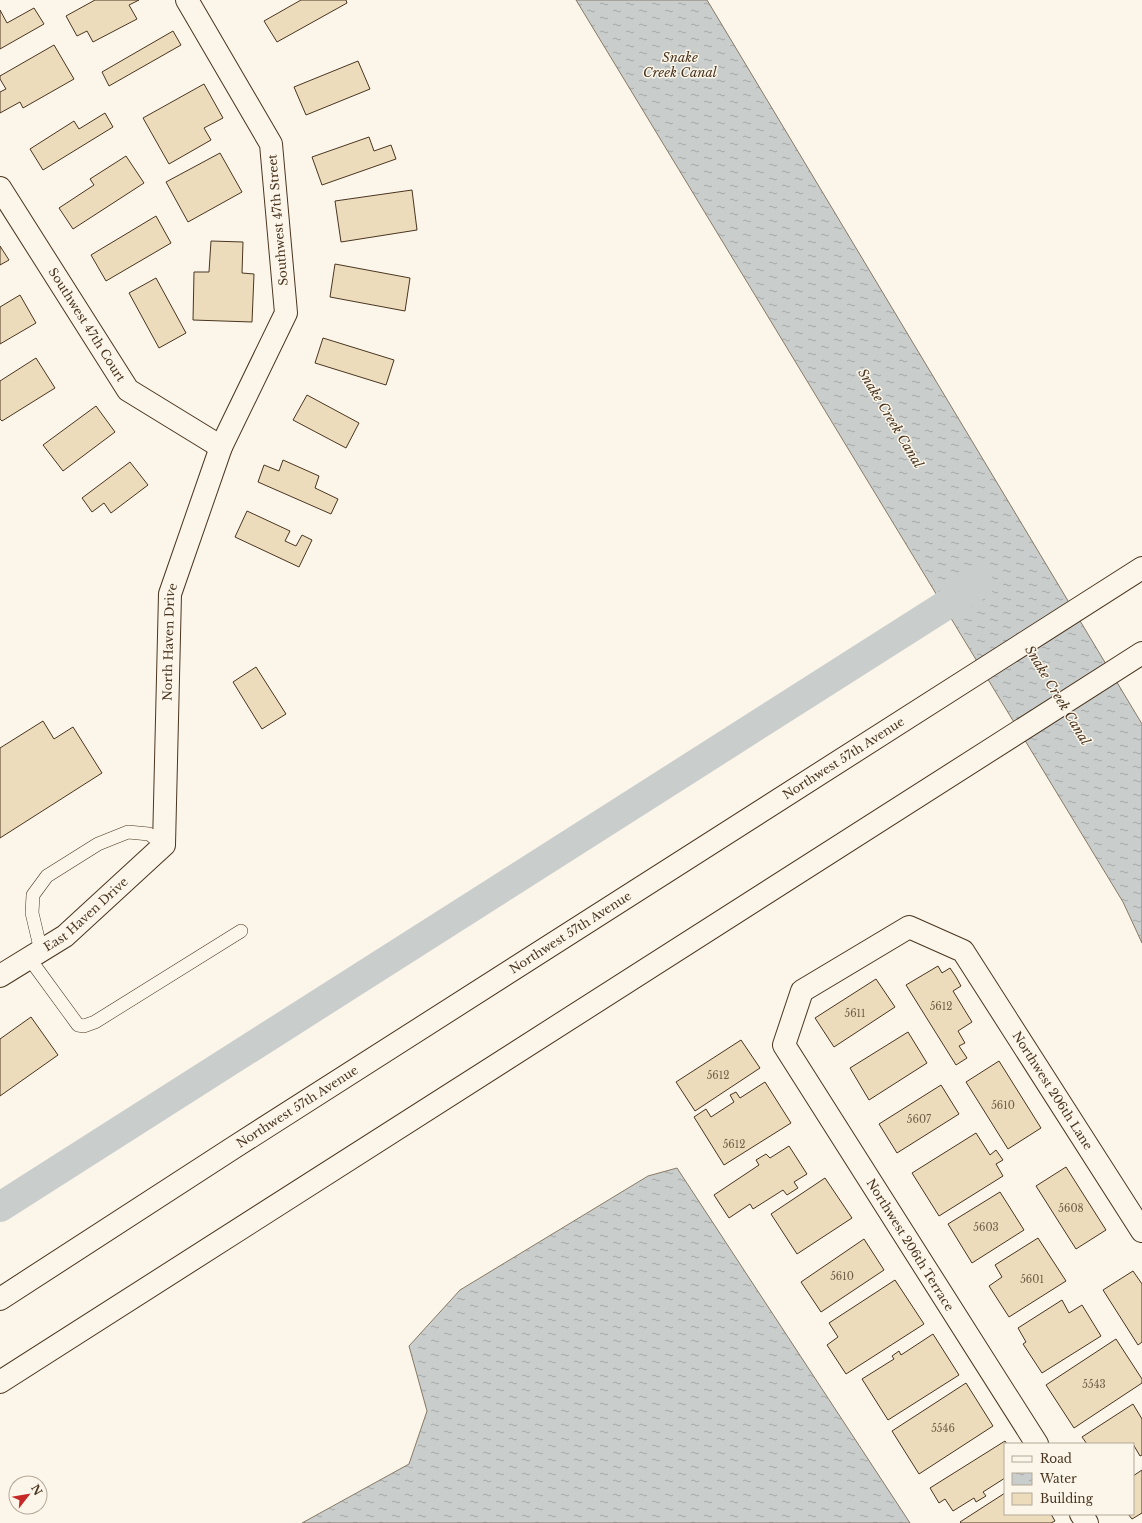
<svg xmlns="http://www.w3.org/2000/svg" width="1142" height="1523" font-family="'Libre Baskerville',serif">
<defs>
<pattern id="water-ripples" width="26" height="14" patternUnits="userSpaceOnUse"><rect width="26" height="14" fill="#c9cecd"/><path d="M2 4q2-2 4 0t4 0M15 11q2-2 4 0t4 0" fill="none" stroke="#a5a8a6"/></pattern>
</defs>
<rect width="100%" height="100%" fill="#fbf6e9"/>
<g fill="url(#water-ripples)" stroke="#887966">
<path d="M576,0h131l435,724v219l-19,-41z"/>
<path d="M677,1168l233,355h-608l107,-59 18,-53 -18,-65 51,-56 188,-114z"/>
</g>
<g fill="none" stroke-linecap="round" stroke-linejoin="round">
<path stroke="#c9cecd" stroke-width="30" d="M0,1207l979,-623"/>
</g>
<g fill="#ecdcbc" stroke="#4a3520">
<path d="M95,0h44l-10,5 8,14 -44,23 -6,-11 -10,5 -11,-20z"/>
<path d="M301,0h45l1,3 -70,39 -13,-21z"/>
<path d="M34,8l10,16 -44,25v-39l7,13z"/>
<path d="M173,31l8,14 -72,41 -7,-14z"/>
<path d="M54,45l20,34 -51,29 -3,-6 -20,11v-21l6,-3 -6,-10v-3z"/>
<path d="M358,61l12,28 -64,26 -12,-28z"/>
<path d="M204,84l19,34 -19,10 7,12 -42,24 -26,-46z"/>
<path d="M105,113l8,14 -70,43 -13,-21 44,-28 5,8z"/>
<path d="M369,137l5,14 17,-6 5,14 -74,26 -10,-28z"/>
<path d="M220,153l22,39 -54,30 -22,-40z"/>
<path d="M126,156l18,27 -71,46 -14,-21 35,-23 -4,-6z"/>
<path d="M412,190l5,40 -76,12 -6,-41z"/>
<path d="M156,216l15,27 -65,38 -15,-26z"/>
<path d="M211,241l32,1 -1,31 12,1 -2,48 -59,-2 1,-48h15z"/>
<path d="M0,246l9,14 -9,5z"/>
<path d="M335,264l75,14 -5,33 -75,-14z"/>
<path d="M156,278l30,55 -27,15 -30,-55z"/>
<path d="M20,295l16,28 -36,21v-37z"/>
<path d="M323,338l71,22 -8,25 -71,-22z"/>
<path d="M36,358l19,30 -53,33 -2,-2v-38z"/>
<path d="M307,395l52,28 -13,25 -53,-28z"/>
<path d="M96,406l19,26 -52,39 -20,-26z"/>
<path d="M283,460l36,16 -4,12 23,11 -7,15 -73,-32 6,-17 15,6z"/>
<path d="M130,462l18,23 -37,28 -7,-10 -12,9 -10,-14z"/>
<path d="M247,511l43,20 -5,10 11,5 6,-11 10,5 -13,27 -64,-30z"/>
<path d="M256,667l30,47 -24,15 -29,-47z"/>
<path d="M43,721l11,18 19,-12 29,46 -102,65v-90z"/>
<path d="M938,966l4,7 8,-5 6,9 5,9 -8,5 19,31 -14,9 7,12 -6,3 8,12 -11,7 -50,-80z"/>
<path d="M876,979l19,28 -61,40 -19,-29z"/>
<path d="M31,1017l27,38 -58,41v-57z"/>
<path d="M908,1032l19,31 -58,37 -19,-32z"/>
<path d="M741,1040l19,28 -65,43 -19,-29z"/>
<path d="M999,1061l42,67 -33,21 -42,-67z"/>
<path d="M765,1082l26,41 -67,42 -30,-48 12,-8 5,8 23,-15 -4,-7 6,-3 4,6z"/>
<path d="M941,1085l18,29 -62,39 -18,-29z"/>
<path d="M976,1133l14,22 6,-5 7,10 -7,4 7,12 -64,40 -27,-43z"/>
<path d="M789,1146l18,28 -13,8 4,6 -11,7 -4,-5 -30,19 -3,-5 -21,14 -15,-23 45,-30 -3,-5 10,-6 4,4z"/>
<path d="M1066,1167l40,63 -30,19 -40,-63z"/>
<path d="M825,1178l27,40 -55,36 -26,-40z"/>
<path d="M1000,1192l24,38 -52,33 -24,-39z"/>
<path d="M1038,1238l28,43 -57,36 -20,-31 13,-9 -7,-12z"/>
<path d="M864,1239l20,31 -63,42 -20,-30z"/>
<path d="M1133,1271l9,13v58l-4,3 -35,-55z"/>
<path d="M895,1280l29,44 -78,50 -19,-29 11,-8 -9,-14z"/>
<path d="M1062,1300l7,13 13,-8 19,31 -59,37 -19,-29 3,-2 -8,-14z"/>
<path d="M933,1334l26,41 -71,45 -26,-41 32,-20 -2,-3 7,-5 2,4z"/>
<path d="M1116,1339l26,40v4l-68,45 -28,-43z"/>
<path d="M966,1383l27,43 -74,48 -27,-43z"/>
<path d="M1133,1404l9,15v36l-2,1 -7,-12h-46l-5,-7z"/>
<path d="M1005,1441l2,3h-2v34l-22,14 3,4 -10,6 -2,-4 -21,13 -8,-12 -6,4 -9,-15z"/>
<path d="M1142,1470v43l-10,6 -4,-5h5v-38z"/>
<path d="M1005,1493v21h46l4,7 -4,2h-90l-1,-1z"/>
</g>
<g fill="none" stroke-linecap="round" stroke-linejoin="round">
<g stroke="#4a3520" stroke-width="14">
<g id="lane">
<path d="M41,951l-9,-38 1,-18 14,-19 51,-32 30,-12 21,2 15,11"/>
<path d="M29,958l49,67 6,1 11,-4 146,-91"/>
</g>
</g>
<g stroke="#4a3520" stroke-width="24">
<g id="street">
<path id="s1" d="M0,188l128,202 93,57"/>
<path id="s2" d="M0,976l65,-40 99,-91 6,-251 51,-147 65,-134 -15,-169 -84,-144"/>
<path id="s3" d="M1037,1444l-253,-399 18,-54 107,-64 54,24 179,280"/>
<path d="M1081,1514l6,9"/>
</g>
</g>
<g stroke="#4a3520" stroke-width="24">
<g id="primary">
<path id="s4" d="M0,1299l233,-151 909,-580"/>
<path d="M0,1382l1142,-729"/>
</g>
</g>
<use href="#lane" stroke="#fbf6e9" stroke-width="13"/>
<use href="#street" stroke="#fbf6e9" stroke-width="22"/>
<use href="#primary" stroke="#fbf6e9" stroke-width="22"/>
</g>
<g text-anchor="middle" stroke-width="3" stroke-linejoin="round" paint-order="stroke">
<g font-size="10" fill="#725f47">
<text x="941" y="1010">5612</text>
<text x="855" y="1017">5611</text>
<text x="718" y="1079">5612</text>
<text x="1003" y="1109">5610</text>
<text x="919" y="1123">5607</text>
<text x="734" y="1148">5612</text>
<text x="1071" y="1212">5608</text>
<text x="986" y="1231">5603</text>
<text x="842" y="1280">5610</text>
<text x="1032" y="1283">5601</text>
<text x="1094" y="1388">5543</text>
<text x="943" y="1432">5546</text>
</g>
<g font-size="12" fill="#4a3520" stroke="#fbf6e9">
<text transform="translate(278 220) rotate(-95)" y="4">Southwest 47th Street</text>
<text dy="4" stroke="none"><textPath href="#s1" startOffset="162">Southwest 47th Court</textPath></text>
<text dy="4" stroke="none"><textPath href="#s2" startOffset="414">North Haven Drive</textPath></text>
<text dy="4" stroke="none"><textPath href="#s4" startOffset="1002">Northwest 57th Avenue</textPath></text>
<text dy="4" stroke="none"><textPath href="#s2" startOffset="106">East Haven Drive</textPath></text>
<text dy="4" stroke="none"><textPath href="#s4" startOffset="678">Northwest 57th Avenue</textPath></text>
<text dy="4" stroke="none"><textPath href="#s3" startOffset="879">Northwest 206th Lane</textPath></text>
<text dy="4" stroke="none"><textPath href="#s4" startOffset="354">Northwest 57th Avenue</textPath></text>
<text transform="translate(910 1245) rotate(58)" y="4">Northwest 206th Terrace</text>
</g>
<g font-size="13" font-style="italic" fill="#4a3520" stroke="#fbf6e9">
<text x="680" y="62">Snake<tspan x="680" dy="15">Creek Canal</tspan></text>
<text transform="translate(891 418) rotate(59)" y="5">Snake Creek Canal</text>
<text transform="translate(1058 695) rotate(59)" y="5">Snake Creek Canal</text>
</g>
</g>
<rect x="1004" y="1443" width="130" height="72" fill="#fbf6e9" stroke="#b4a999"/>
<rect x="1012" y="1456" width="20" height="6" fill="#fbf6e9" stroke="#b4a999"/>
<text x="1040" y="1463" font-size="12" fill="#4a3520">Road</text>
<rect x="1012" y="1473" width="20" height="12" fill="url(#water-ripples)" stroke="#b4a999"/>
<text x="1040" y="1483" font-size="12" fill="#4a3520">Water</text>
<rect x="1012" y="1493" width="20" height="12" fill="#ecdcbc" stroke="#b4a999"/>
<text x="1040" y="1503" font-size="12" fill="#4a3520">Building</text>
<g transform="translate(28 1495) rotate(59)"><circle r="19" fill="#fbf6e9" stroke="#b4a999"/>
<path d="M0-3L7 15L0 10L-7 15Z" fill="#c62828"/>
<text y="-6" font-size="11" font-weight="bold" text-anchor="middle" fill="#4a3520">N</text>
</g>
</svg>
